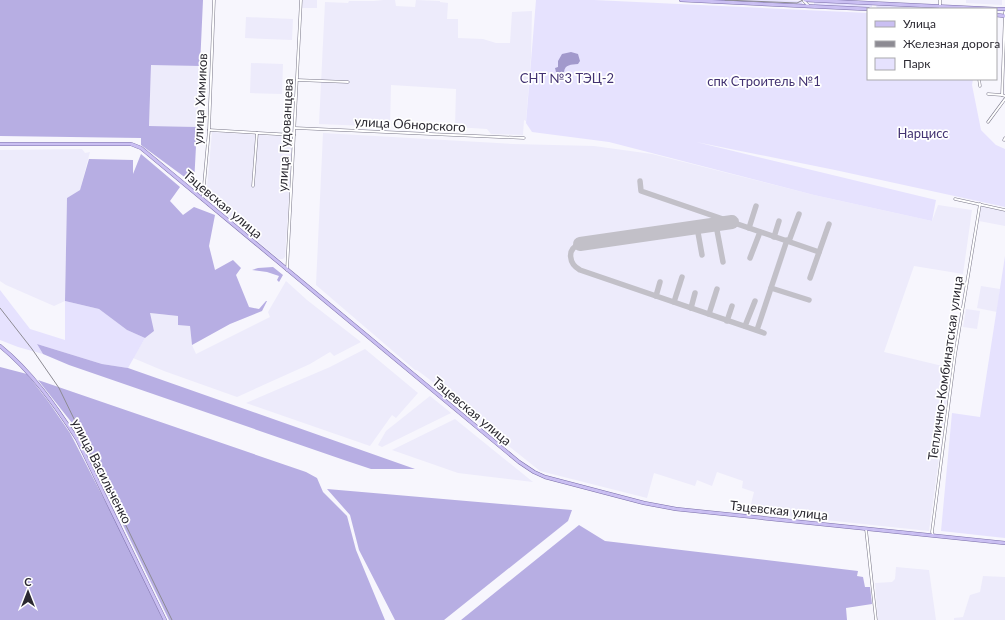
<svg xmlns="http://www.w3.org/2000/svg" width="1005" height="620" font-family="Lato,sans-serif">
<rect width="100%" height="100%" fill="#f7f6fd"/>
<g fill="#edebfb">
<path d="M303,0h14v8h-15z"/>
<path d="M384,0h11l1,6 19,1 1,-7 24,1v1l8,1 -1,16h11v19l25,1 13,4h14l2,-31 20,-1 -1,46 -5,64 -2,-1 -1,15 -32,-1 -4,-5 -32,-2 1,-38 -65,-4 -1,42 -71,-3 6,-122 23,1 1,-2h24z"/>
<path d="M966,0h36v5l-36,-2z"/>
<path d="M246,17l47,2 -1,21 -47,-2z"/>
<path d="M251,63l32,1 -1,30 -32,-1z"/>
<path d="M151,64l49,2 -3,61 -48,-1z"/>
<path d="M212,132l81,5 -8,120 -2,2h-4l-73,-60z"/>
<path d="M323,133l190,11 81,2 58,8 162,41 118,26 6,-16 34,5 -9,64 -49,-8 -30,86 67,16 -22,163 -178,-19v-8l3,-12 -12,-4 1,-7 -26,-9 -5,14 -15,-6 -2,6 -41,-13 -7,25 -107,-27 -99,-79 -3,-6 -21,-16h-2l-99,-85z"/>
<path d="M82,149l3,4 5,-1 -10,38 -13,8 -2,103 -11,5 -48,-21 -6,-4v-131z"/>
<path d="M981,205l24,5v16l-26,-5z"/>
<path d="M286,281l21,19 54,42 -27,14 -4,-4 -20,12 -73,33 -73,-26 -31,-13 12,-20 9,-7 -5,-18 29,3 12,10 2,19 4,9 74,-37 -2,-5z"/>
<path d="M981,286l19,3 -3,23 -20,-4z"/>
<path d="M966,309l14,2 -3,18 -14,-2z"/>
<path d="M365,349l53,44 -22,25 -4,-3 -22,31 -124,-43 84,-36z"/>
<path d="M430,396l21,17 -69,34 -4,-2 8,-14z"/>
<path d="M455,419l78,63 -75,-9 -66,-23z"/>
<path d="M896,567l33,3 7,50h-58l-3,-37 17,-1 3,-3z"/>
<path d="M983,576l22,1v43h-51v-2l9,-1 7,-22 10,-3z"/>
</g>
<g fill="#e6e2fe">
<path d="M536,0h58l274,13v66h105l-1,6 9,45 15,15 9,4v58l-170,-37 -139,-28 240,58 -4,21 -118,-26 -205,-53 -77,-10 -6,-9z"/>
<path d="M708,0h69l25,1v4z"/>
<path d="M814,2l58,3v2l-58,-2z"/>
<path d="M878,5l60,3v1l-61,-1 -1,-2z"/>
<path d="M1005,256v282l-64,-7 11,-118 28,4z"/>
<path d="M0,290l30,39 35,11v-39l34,8 28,21 18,8 -17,30 -26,-4 -65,-20 6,10 -25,-7 -18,-7z"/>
</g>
<g fill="#b7aee3">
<path d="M0,0h203l-3,66 -49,-1 -2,61 48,1 -3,57 -53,-39v-7l-141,-2z"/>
<path d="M141,154l39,33 -10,14 13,14 11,-8 21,8 -6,31 6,24 18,-10 8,8 -5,7 13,32 10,2 7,-8h1l-5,10 -32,13 -38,21 -2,-19 -12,-1v-9l-28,-3 4,18 -9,7 -18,-8 -28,-21 -34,-8 2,-103 13,-8 9,-31 44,1v14z"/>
<path d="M273,267l10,8 -4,7 -2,-2 2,-4 -12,-4 -15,-2 6,-2z"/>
<path d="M37,344l65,20 26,4 287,101h-44l-27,-9 -275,-95 -26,-11z"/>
<path d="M0,367l27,7 21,27 22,32 50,97 43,90h-163z"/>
<path d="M38,380l268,92 11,6 6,14 24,24 9,34 29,70h-216l-93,-192z"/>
<path d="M327,489l245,21 -4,11 -124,99h-49l-36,-70 -9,-35z"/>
<path d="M579,525l26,16 253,30 -1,5 6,1 2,10h5l2,17 -26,4 1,12h-386z"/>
</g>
<path fill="#a299cc" d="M571,52l7,2 2,7 -2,3c-7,1 -13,0 -14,8l-6,1 -2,-1 -1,-4 3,-1v-6l4,-7z"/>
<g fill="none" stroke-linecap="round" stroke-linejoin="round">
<g stroke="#c2c0c8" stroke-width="5.5">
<path d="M640,181l1,10 178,61"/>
<path d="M716,225l7,37"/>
<path d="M697,227l5,28"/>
<path d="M749,228l7,-22"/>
<path d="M774,237l5,-16"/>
<path d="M789,241l10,-27"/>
<path d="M580,244c-14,5 -11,20 0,26l184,63"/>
<path d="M750,258l10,-26"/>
<path d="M810,278l19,-54"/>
<path d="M771,288l38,12"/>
<path d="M656,296l4,-14"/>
<path d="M674,302l8,-25"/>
<path d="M691,308l4,-15"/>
<path d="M709,314l8,-25"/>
<path d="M727,321l5,-15"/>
<path d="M745,326l10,-25"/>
<path d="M757,330l30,-90"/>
</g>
<path stroke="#c2c0c8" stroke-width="14" d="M580,244l152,-22"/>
<g stroke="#797788" stroke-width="3">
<g id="minor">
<path d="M803,0l5,5"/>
<path d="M940,9v-9"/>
<path d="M979,79l1,7"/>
<path d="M297,80l51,2"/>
<path d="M988,94l14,1 3,1"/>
<path d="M1002,95l3,-83"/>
<path d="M988,122l17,-23"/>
<path d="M295,128l229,10"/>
<path d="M209,130l85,5"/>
<path d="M1004,140l1,-2"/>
<path d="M253,186l4,-53"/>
<path d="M202,199l1,-3 6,-66 5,-130"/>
<path d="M955,199l50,11"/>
<path d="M287,270l14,-270"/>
<path d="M866,529l10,91"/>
<path d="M933,535l-1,-3 23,-177 25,-151"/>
</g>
</g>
<g stroke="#7b6fa9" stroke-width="4">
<g id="major">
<path d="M681,0l187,9"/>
<path d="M805,0l190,9"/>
<path d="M996,9h9"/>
<path d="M996,15l9,1"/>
<path d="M0,144h131l10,4 378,314 15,10 11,5 99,26 32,6 329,34"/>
<path d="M0,346c31,25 55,59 77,93l88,181"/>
</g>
</g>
<use href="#minor" stroke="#fff" stroke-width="2"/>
<use href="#major" stroke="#cabff2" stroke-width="3"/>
<path stroke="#8d8b93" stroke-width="1" d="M725,0l72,3 6,-3"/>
<path stroke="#8d8b93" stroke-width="1" d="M0,308l32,41 27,39 113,232"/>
</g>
<g text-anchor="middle" stroke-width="3.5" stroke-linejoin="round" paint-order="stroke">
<g font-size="13" fill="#423271" stroke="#fff">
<text x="567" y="83">СНТ №3 ТЭЦ-2</text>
<text x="764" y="86">спк Строитель №1</text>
<text x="923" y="138">Нарцисс</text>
</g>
<g font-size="13" fill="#2b2931" stroke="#fff">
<text transform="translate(200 99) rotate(-87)" y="5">улица Химиков</text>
<text transform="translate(410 124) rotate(3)" y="5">улица Обнорского</text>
<text transform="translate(285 135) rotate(-87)" y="5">улица Гудованцева</text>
<text transform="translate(223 204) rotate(40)" y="5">Тэцевская улица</text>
<text transform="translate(945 368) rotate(-82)" y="5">Теплично-Комбинатская улица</text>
<text transform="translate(472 411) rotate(40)" y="5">Тэцевская улица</text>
<text transform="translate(102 471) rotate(63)" y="5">улица Васильченко</text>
<text transform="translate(779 510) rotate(6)" y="5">Тэцевская улица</text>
</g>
</g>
<rect x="867" y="8" width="130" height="72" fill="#ffffff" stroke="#aaa9ad"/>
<rect x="875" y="21" width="20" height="6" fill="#cabff2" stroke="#aaa9ad"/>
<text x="903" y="28" font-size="12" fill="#2b2931">Улица</text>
<rect x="875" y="41" width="20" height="6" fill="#8d8b93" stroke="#aaa9ad"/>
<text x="903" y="48" font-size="12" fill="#2b2931">Железная дорога</text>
<rect x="875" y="58" width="20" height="12" fill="#e6e2fe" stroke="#aaa9ad"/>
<text x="903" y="68" font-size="12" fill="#2b2931">Парк</text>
<g transform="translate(28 592)" stroke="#ffffff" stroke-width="3" paint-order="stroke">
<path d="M0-3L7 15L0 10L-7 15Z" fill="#2b2931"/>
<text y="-6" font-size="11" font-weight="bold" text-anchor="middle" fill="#2b2931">С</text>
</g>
</svg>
